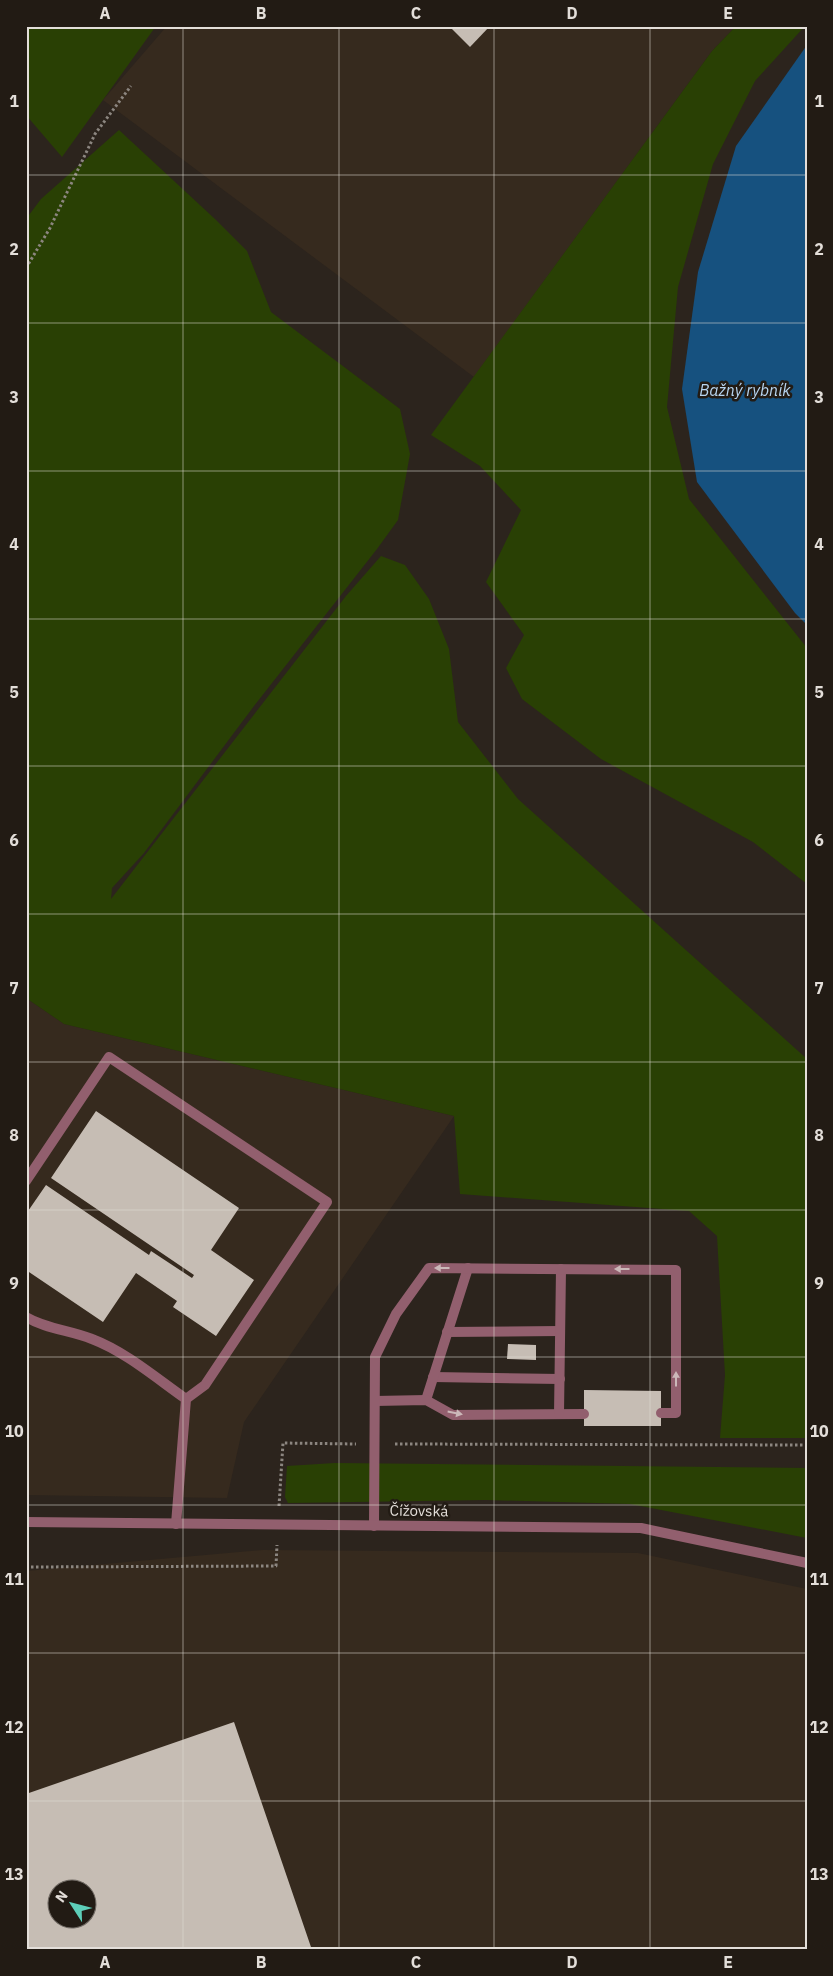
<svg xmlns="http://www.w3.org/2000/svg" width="833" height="1976" font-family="'IBM Plex Sans',sans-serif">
<rect width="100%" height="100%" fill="#2c241d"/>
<g fill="#362a1e" fill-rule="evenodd">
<path d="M167,26h569l-24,25 -238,326 -371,-277z"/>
<path d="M26,998l38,26 390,92 -210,306 -17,76 -201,-3z"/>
<path d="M263,1550l375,3 169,36v361h-781v-379zM58,1888h30v30h-30z"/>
</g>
<g fill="#294004">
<path d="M26,26h130l-94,131 -36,-42z"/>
<path d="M736,26h69l-50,55 -42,83 -35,123 -11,120 22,92 118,149v236l-54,-42 -152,-83 -79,-60 -16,-31 18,-33 -38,-53 35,-72 -41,-44 -49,-31 281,-384z"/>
<path d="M119,130l96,89 32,32 24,61 129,97 10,45 -12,66 -21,29 -123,157 -110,147 -32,35 -1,11 235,-303 35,-40 24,9 24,34 20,50 9,73 60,77 289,260v379h-87l5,-63 -8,-139 -28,-25 -229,-17 -6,-78 -390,-92 -38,-26v-779l15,-20z"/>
<path d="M335,1463l472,5v70l-177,-34 -144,-4 -198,3 -3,-6 2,-31z"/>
</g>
<path fill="#16517f" d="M807,45v580l-12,-12 -98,-131 -15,-93 16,-117 38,-126z"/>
<g fill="#c6bdb4" fill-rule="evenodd">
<path d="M449,26h41l-20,21z"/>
<path d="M96,1111l143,97 -28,42 43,30 -38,56 -43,-29 4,-6 -41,-28 -33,49 -77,-52v-56l20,-29 103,70 2,-4 41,27 2,-3 -143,-97z"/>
<path d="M508,1344l28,1v15l-29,-1z"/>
<path d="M584,1390l77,1v35h-77z"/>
<path d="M234,1722l78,228h-286v-156zM58,1888h30v30h-30z"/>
</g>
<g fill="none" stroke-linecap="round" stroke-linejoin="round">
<g stroke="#8c8680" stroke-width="3" stroke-dasharray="2.5 2.5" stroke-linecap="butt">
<path d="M26,268l24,-40 45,-94 36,-48"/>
<path d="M395,1444l412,1"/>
<path d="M279,1506l4,-63 73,1"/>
<path d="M26,1567l250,-1 1,-21"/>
</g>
<g stroke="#925f6e" stroke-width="10">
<path d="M26,1181l83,-124 218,145 -122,183 -19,14 -10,125"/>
<path d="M26,1317c20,12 44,13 66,22 34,13 64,39 94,60"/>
<path d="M447,1332l113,-1"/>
<path d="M433,1377l127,2"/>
<path d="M426,1400l42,-132"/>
<path d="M375,1401l51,-1 27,15 131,-1"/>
<path d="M559,1414l2,-145"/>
<path d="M374,1526l1,-169 21,-43 33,-46 247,2v143h-15"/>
</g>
<path stroke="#925f6e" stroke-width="10" d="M26,1522l615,6 166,35"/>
</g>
<defs><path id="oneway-solid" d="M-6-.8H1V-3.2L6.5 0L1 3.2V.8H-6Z" transform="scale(1.25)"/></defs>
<g fill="#cbb8b9">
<use href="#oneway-solid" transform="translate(442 1268) rotate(-180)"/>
<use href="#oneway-solid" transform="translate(622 1269) rotate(-180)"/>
<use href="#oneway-solid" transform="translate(676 1379) rotate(-90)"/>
<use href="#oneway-solid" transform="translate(455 1413) rotate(11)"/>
</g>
<path fill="none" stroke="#e3ded9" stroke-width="1" stroke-opacity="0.55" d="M183,26v1924M339,26v1924M494,26v1924M650,26v1924M26,175h781M26,323h781M26,471h781M26,619h781M26,766h781M26,914h781M26,1062h781M26,1210h781M26,1357h781M26,1505h781M26,1653h781M26,1801h781"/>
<g text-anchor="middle" stroke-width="5" stroke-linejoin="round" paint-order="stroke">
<g font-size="15" fill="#e3ded9" stroke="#221b14">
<text transform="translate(419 1511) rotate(1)" y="5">Čížovská</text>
</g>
<g font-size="16" font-style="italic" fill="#b7d5f1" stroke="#221b14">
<text x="745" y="396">Bažný rybník</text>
</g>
</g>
<rect width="833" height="1976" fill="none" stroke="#221b14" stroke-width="55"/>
<g transform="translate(72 1904) rotate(306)"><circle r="24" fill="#221b14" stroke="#6f6963"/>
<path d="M0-4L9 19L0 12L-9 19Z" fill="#5dceb9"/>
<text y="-8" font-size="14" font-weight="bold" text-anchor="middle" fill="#e3ded9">N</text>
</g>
<rect x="28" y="28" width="778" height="1920" fill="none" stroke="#e3ded9" stroke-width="2"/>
<g font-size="16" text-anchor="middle" font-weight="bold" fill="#e3ded9">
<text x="105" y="19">A</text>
<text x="261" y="19">B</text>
<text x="416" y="19">C</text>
<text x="572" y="19">D</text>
<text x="728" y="19">E</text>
<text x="14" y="107">1</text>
<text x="819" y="107">1</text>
<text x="14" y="255">2</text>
<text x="819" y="255">2</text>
<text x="14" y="403">3</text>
<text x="819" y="403">3</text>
<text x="14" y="550">4</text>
<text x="819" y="550">4</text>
<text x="14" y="698">5</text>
<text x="819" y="698">5</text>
<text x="14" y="846">6</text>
<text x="819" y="846">6</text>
<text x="14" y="994">7</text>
<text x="819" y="994">7</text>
<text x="14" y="1141">8</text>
<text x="819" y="1141">8</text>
<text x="14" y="1289">9</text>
<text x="819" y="1289">9</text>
<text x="14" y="1437">10</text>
<text x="819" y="1437">10</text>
<text x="14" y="1585">11</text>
<text x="819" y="1585">11</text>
<text x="14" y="1733">12</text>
<text x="819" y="1733">12</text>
<text x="14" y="1880">13</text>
<text x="819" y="1880">13</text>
<text x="105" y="1968">A</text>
<text x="261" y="1968">B</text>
<text x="416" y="1968">C</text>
<text x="572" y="1968">D</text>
<text x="728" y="1968">E</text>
</g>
</svg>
